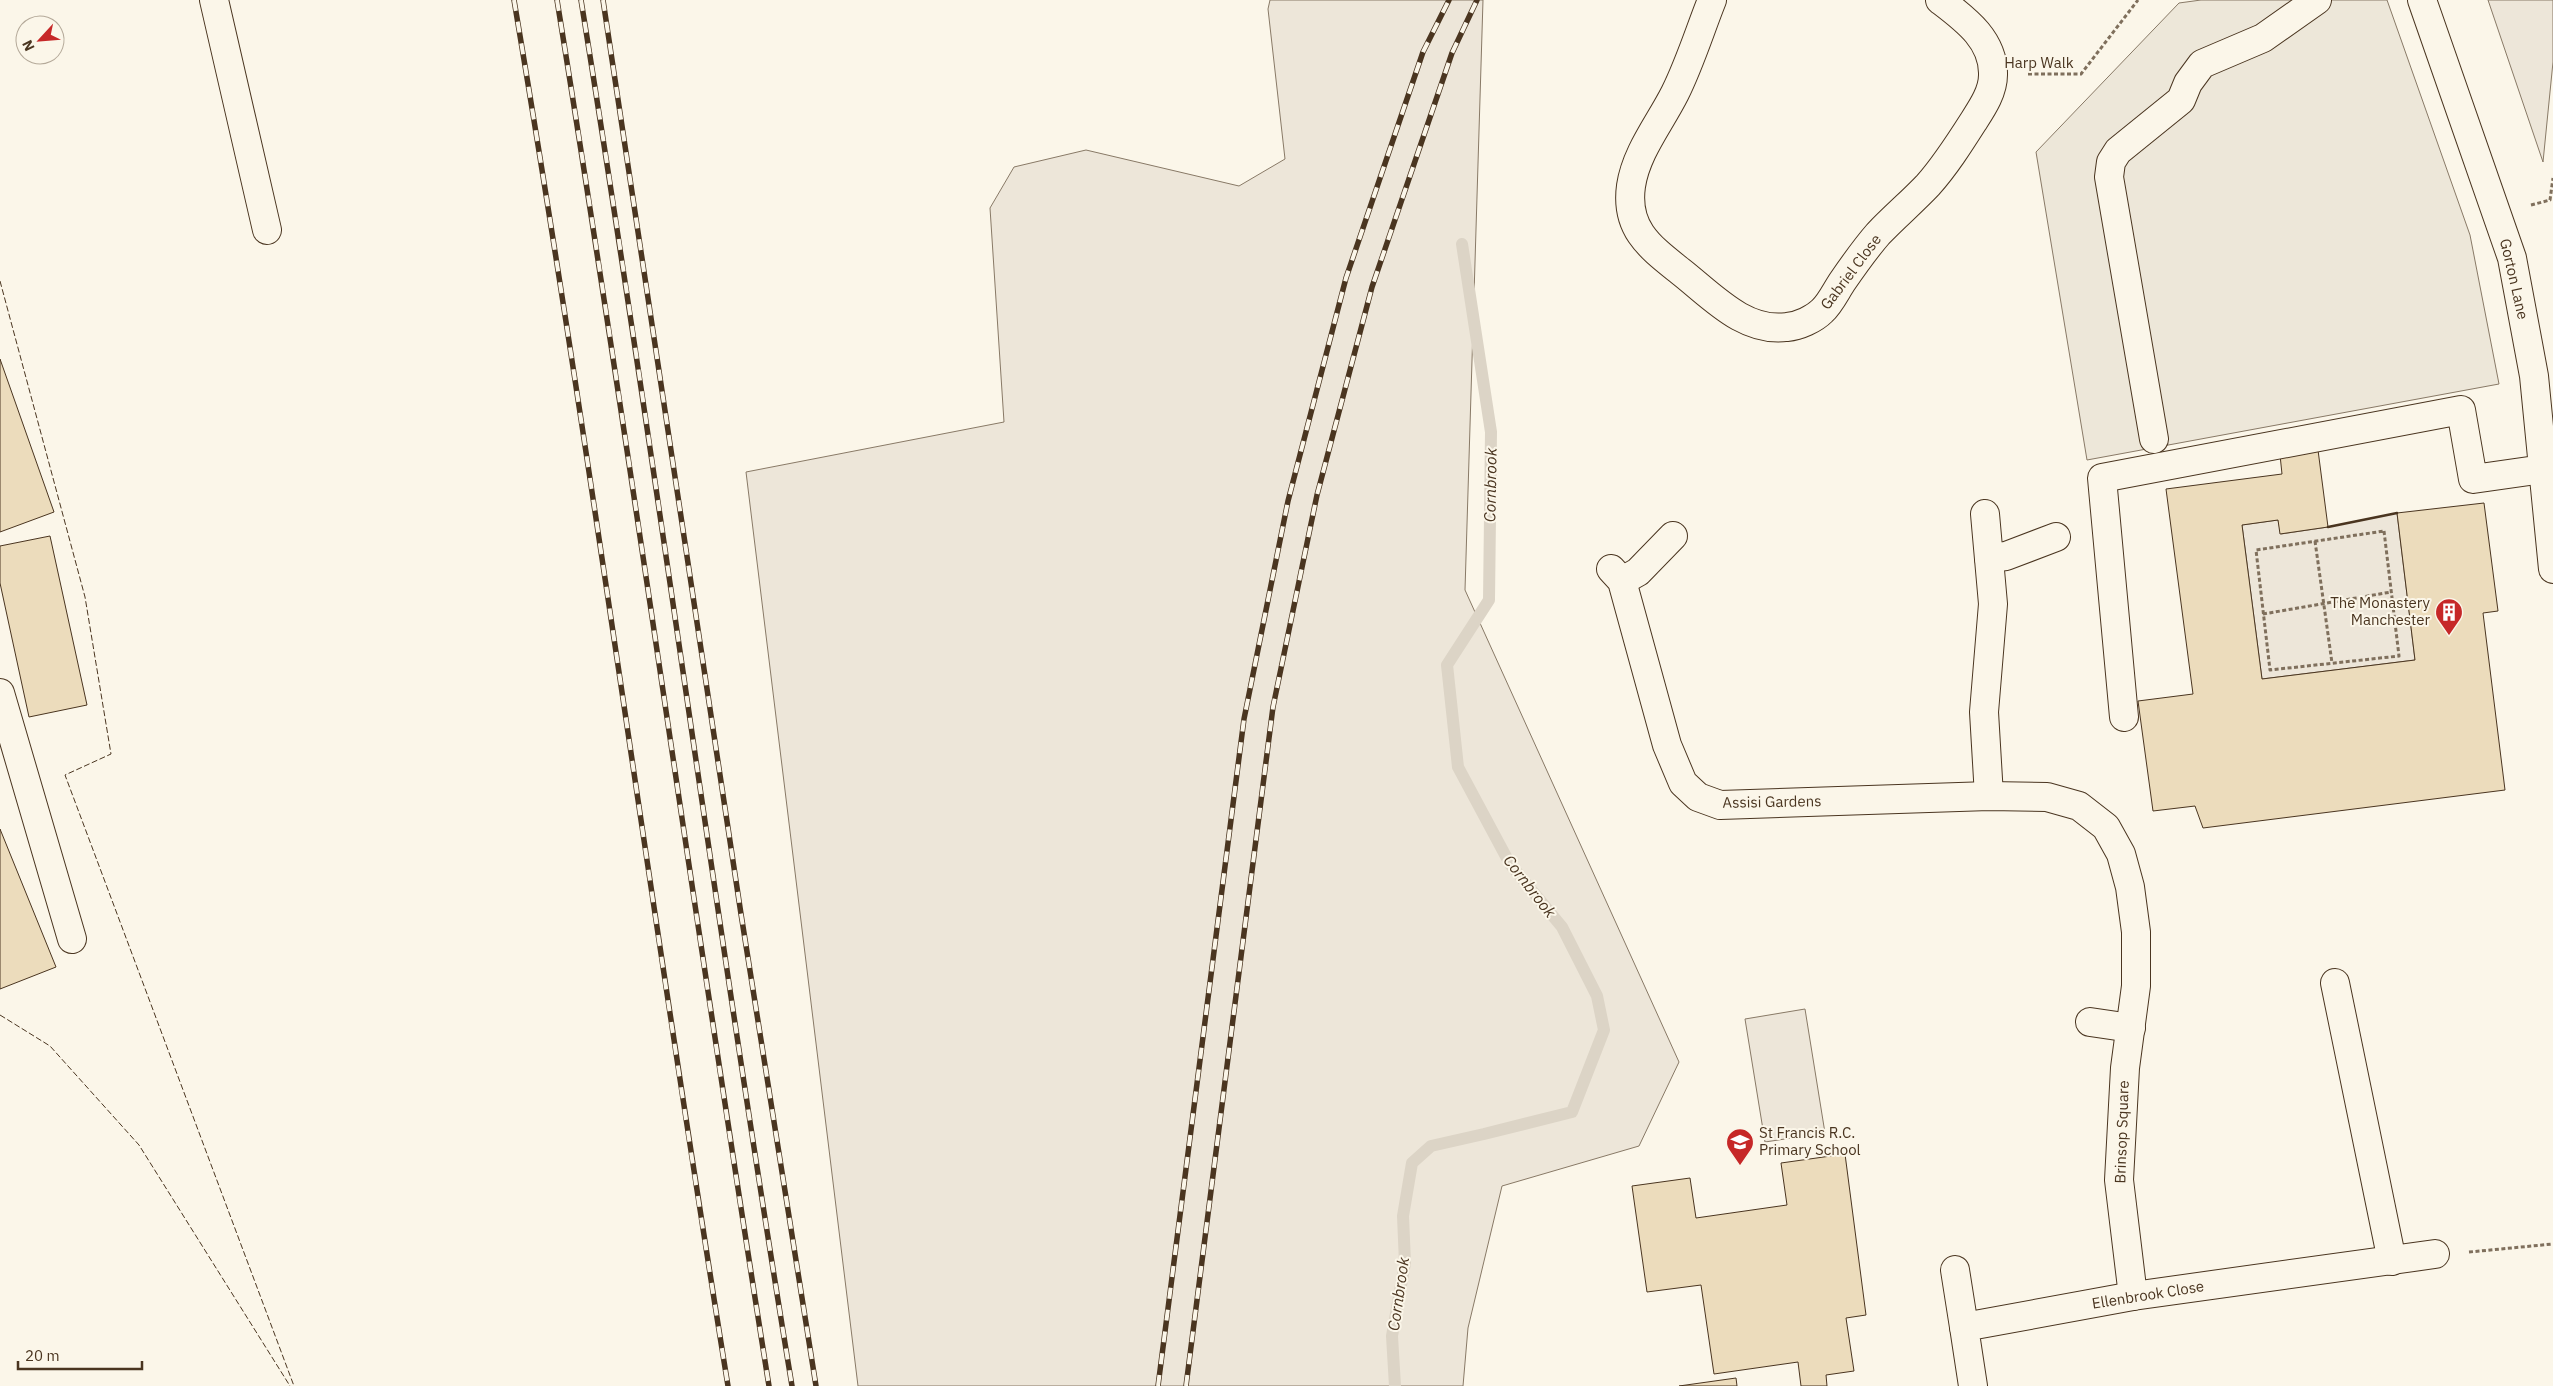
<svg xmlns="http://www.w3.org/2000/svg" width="2553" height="1386" font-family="'IBM Plex Sans',sans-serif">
<rect width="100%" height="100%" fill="#fbf6e9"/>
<g fill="#ede6d9" stroke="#887966">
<path d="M1270,0h213l-18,590 214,472 -40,84 -137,40 -34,142 -5,58h-605l-112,-914 258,-50 -14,-214 24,-41 72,-17 153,36 46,-27 -17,-150z"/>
<path d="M2488,0h65v62l-10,100z"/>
<path d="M2397,513l18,147 -153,19 -20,-154 36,-5 3,14 47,-7z"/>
<path d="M1805,1009l20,124 -60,9 -20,-123z"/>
</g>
<path fill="#ede7d9" stroke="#887966" d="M2201,0h186l83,235 29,149 -412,76 -51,-308 143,-149z"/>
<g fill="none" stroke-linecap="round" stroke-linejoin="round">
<path stroke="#dcd4c6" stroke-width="12" d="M1395,1386l-3,-50 13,-73 -2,-47 9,-53 19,-17 53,-12 88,-22 32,-82 -7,-34 -35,-69 -52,-63 -52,-97 -11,-102 42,-65 2,-168 -29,-188"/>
</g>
<g fill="#ecdcbc" stroke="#4a3520">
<path d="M0,359l54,153 -54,20z"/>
<path d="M2318,450l10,77 -48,7 -2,-14 -36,5 20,154 153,-19 -18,-147 87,-10 14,108 -15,2 22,177 -302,38 -8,-22 -42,5 -15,-110 55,-7 -27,-205 116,-15 -2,-19z"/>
<path d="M50,536l37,169 -58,12 -29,-134v-37z"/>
<path d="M0,829l56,138 -56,22z"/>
<path d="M1845,1154l21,161 -20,3 8,53 -28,4 1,11h-26l-3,-24 -84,12 -13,-89 -54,7 -15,-106 58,-8 6,40 91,-13 -6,-42z"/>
<path d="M1736,1378l1,8h-58z"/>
</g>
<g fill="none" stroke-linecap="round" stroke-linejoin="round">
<g stroke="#4a3520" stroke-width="30">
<g id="minor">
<path d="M214,0l53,230"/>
<path d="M1712,0c-12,30 -22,63 -37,93 -15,30 -39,59 -44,93 -6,43 19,61 49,85 31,24 64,62 107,56 12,-1 27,-8 35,-16 8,-7 14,-20 20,-29 11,-16 23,-33 36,-48 16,-17 34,-32 50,-49 17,-19 31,-41 45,-63 9,-14 20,-30 20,-47 1,-35 -28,-56 -53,-75"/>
<path d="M2422,0l90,258 22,118 19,193"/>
<path d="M2154,439l-45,-262 2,-15 7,-11 63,-51 7,-17 14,-19 61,-26 54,-38"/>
<path d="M1985,514l8,90 -9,108 5,84"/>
<path d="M1989,558l17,-2 50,-19"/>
<path d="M1611,569l11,12 45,164 16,38 15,14 22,8 269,-9 58,1 32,9 27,21 15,27 9,33 6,45v54l-11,82 -6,112 14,116"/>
<path d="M1622,581l16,-9 35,-36"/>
<path d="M0,693l72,246"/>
<path d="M2124,717l-22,-239 359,-68 12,69 70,-10"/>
<path d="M2335,983l57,278"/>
<path d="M2090,1022l41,6"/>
<path d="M1955,1270l9,57"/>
<path d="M1973,1386l-9,-59 169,-31 302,-42"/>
</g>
</g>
<g stroke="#7f6f5c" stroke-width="3" stroke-dasharray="4 2.5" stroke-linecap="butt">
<path d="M2028,74h53l57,-74"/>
<path d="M2531,205l19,-5 3,-22"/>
<path d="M2384,531l15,125 -129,14 -14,-120z"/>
<path d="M2315,541l17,122"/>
<path d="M2263,614l128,-22"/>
<path d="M2469,1252l84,-8"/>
</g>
<use href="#minor" stroke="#fbf6e9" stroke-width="28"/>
<g stroke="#4a3520" stroke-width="5.5">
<g id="rail">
<path d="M514,0c78,461 139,925 214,1386"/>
<path d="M557,0c75,461 138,925 212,1386"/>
<path d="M581,0c75,461 135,925 211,1386"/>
<path d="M603,0l138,914 75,472"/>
<path d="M1158,1386l86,-667 44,-218 58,-223 77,-226 26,-52"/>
<path d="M1186,1386l87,-679 44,-212 55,-208 80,-234 25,-53"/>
</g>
</g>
<use href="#rail" stroke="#fbf6e9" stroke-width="4" stroke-dasharray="11" stroke-linecap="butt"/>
<g stroke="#4a3520" stroke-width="1" stroke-dasharray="6 2.5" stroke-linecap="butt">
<path d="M0,281l85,316 26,157 -46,21 229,611"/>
<path d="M0,1015l50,31 89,99 151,241"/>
</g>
<path stroke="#4a3520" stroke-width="2.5" d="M2328,527l69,-14"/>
</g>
<defs>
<g id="building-pin" transform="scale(1.4375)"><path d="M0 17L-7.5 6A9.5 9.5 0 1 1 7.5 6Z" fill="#c62828" stroke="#fbf6e9"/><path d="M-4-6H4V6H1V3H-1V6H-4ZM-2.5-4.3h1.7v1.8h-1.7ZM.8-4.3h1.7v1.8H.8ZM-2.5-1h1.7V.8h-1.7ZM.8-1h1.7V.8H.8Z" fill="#fff"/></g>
<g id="school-pin" transform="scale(1.4375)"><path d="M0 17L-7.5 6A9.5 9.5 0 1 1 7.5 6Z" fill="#c62828" stroke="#fbf6e9"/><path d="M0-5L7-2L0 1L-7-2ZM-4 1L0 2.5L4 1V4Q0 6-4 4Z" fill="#fff"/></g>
</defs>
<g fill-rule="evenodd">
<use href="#building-pin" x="2449" y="612"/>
<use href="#school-pin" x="1740" y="1142"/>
</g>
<g text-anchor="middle" stroke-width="4" stroke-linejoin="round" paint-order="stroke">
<g font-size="15" fill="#4a3520" stroke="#fbf6e9">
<text x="2039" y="68">Harp Walk</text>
<text transform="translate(1851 272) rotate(-53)" y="5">Gabriel Close</text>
<text transform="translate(2514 279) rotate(77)" y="5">Gorton Lane</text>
<text transform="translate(1772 802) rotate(-1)" y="5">Assisi Gardens</text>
<text transform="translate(2122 1132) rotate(-88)" y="5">Brinsop Square</text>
<text transform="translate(2148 1295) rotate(-9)" y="5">Ellenbrook Close</text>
</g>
<g font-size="15" fill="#4a3520" stroke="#fbf6e9" text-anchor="end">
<text x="2430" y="608">The Monastery<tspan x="2430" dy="17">Manchester</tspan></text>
<text x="1759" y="1138" text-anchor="start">St Francis R.C.<tspan x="1759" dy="17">Primary School</tspan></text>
</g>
<g font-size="16" font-style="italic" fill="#4a3520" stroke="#fbf6e9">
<text transform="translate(1490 485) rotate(-89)" y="6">Cornbrook</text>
<text transform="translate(1530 886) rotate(52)" y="6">Cornbrook</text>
<text transform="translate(1398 1294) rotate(-82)" y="6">Cornbrook</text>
</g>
</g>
<g transform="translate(40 40) rotate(244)"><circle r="24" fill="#fbf6e9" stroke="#b4a999"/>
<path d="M0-4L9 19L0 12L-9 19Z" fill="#c62828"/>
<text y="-8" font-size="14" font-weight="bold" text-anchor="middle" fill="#4a3520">N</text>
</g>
<path d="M18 1361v8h124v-8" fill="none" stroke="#4a3520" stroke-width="2.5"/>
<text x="25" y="1361" font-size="15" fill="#4a3520" stroke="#fbf6e9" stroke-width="4" paint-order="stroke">20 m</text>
</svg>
